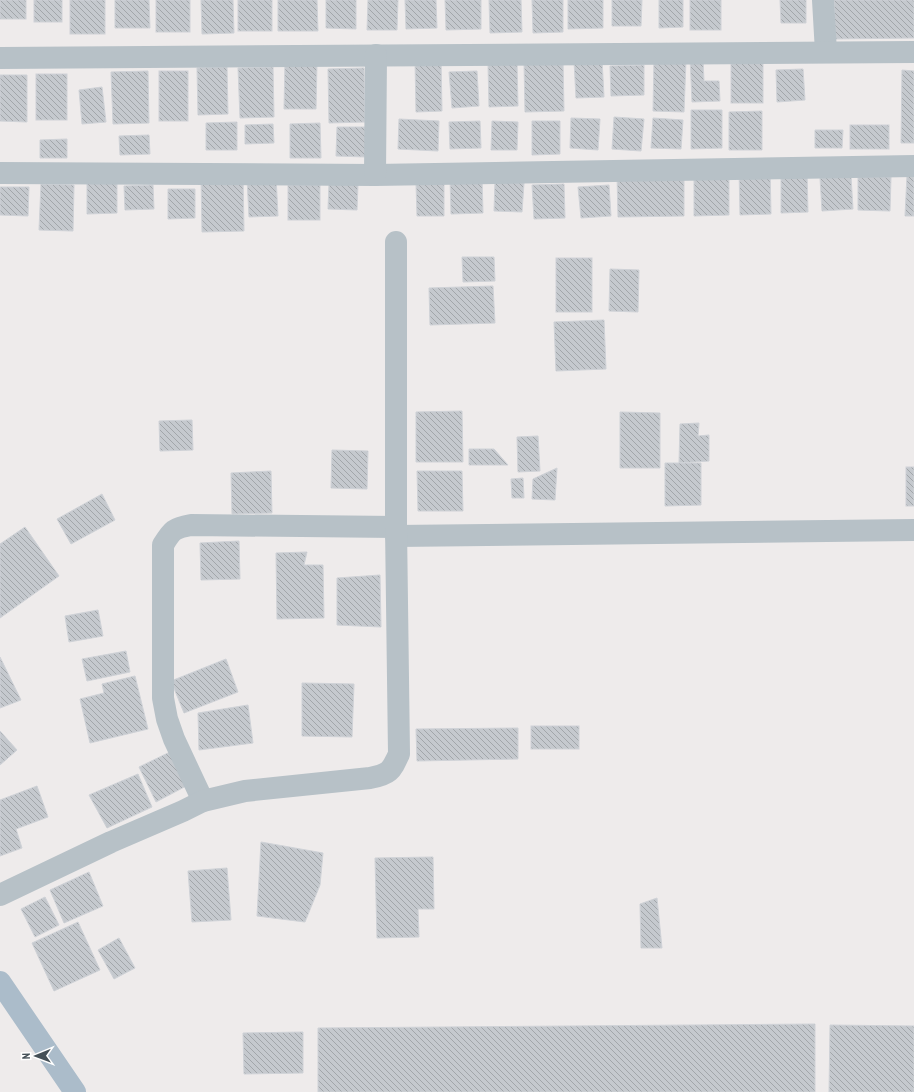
<svg xmlns="http://www.w3.org/2000/svg" width="914" height="1092" font-family="'PT Sans Narrow',sans-serif">
<defs>
<pattern id="building-back-hatch" width="6" height="6" patternUnits="userSpaceOnUse"><rect width="6" height="6" fill="#c5c9ce"/><path d="M-1 5l2 2M0 0l6 6M5-1l2 2" fill="none" stroke="#a2a6aa"/></pattern>
</defs>
<rect width="100%" height="100%" fill="#eeebeb"/>
<g fill="url(#building-back-hatch)" stroke="#cfd2d7">
<rect x="0" y="0" width="26" height="19"/>
<rect x="34" y="0" width="28" height="22"/>
<rect x="70" y="0" width="35" height="34"/>
<path d="M115,0h34l1,28h-35z"/>
<rect x="156" y="0" width="34" height="32"/>
<path d="M201,0h32l1,33 -32,1z"/>
<rect x="238" y="0" width="34" height="31"/>
<path d="M278,0h39l1,31h-40z"/>
<path d="M326,0h30v29l-30,-1z"/>
<path d="M368,0h30l-1,30h-30z"/>
<path d="M405,0h31l1,28 -31,1z"/>
<path d="M445,0h36v29l-35,1z"/>
<path d="M489,0h32l1,32 -32,1z"/>
<path d="M532,0h31v32l-30,1z"/>
<path d="M568,0h35v28l-35,1z"/>
<path d="M612,0h30l-1,26h-29z"/>
<path d="M659,0h24v27l-24,1z"/>
<rect x="690" y="0" width="31" height="30"/>
<path d="M780,0h26v23h-25z"/>
<path d="M834,0h80v38l-79,1z"/>
<path d="M690,57l13,3 1,21h15l1,20 -28,1z"/>
<path d="M654,58l32,2 -2,52 -31,-1z"/>
<rect x="731" y="58" width="32" height="45"/>
<path d="M441,59l1,52 -26,1 -1,-52z"/>
<path d="M602,59l2,38 -28,1 -2,-37z"/>
<path d="M563,61l1,50 -39,1 -1,-50z"/>
<path d="M285,62h32l-1,47h-32z"/>
<path d="M517,63l1,43 -29,1 -1,-43z"/>
<path d="M644,65v30l-33,1 -1,-30z"/>
<path d="M227,67l1,47 -30,1 -1,-47z"/>
<path d="M273,67l1,50 -34,1 -2,-50z"/>
<path d="M364,68l1,54 -36,1 -1,-54z"/>
<path d="M803,69l2,31 -28,2 -1,-32z"/>
<path d="M902,70l12,1v72h-13z"/>
<path d="M148,71l1,52 -36,1 -2,-52z"/>
<rect x="159" y="71" width="29" height="50"/>
<path d="M477,71l2,35 -27,2 -3,-36z"/>
<rect x="36" y="74" width="31" height="46"/>
<path d="M0,75h27v47l-27,-1z"/>
<path d="M102,87l4,35 -24,2 -3,-34z"/>
<path d="M691,110h31v38l-31,1z"/>
<path d="M762,111v39h-33v-38z"/>
<path d="M614,117l30,2 -3,32 -29,-2z"/>
<path d="M571,118l29,1 -2,31 -28,-2z"/>
<path d="M653,118l30,2 -2,29 -30,-1z"/>
<path d="M399,119l40,2 -1,30 -40,-2z"/>
<path d="M480,121l1,27 -31,1 -1,-27z"/>
<path d="M492,121l26,1 -1,28h-26z"/>
<path d="M532,121h28v33l-28,1z"/>
<path d="M237,122v28h-31v-27z"/>
<path d="M320,123l1,35h-31v-34z"/>
<path d="M273,124l1,19 -29,1v-19z"/>
<rect x="850" y="125" width="39" height="24"/>
<path d="M337,127h28l1,30 -30,-1z"/>
<path d="M815,130h28l-1,18h-27z"/>
<path d="M149,135l1,19 -30,1 -1,-19z"/>
<path d="M67,139v19h-27v-18z"/>
<path d="M739,169h31l1,45 -31,1z"/>
<path d="M781,172h26l1,40 -27,1z"/>
<path d="M684,174v42l-66,1 -1,-42z"/>
<path d="M907,175l7,1v40h-9z"/>
<path d="M87,176h30v37l-30,1z"/>
<path d="M243,176l1,55 -42,1 -1,-55z"/>
<path d="M276,176l2,40 -29,1 -2,-39z"/>
<path d="M851,176l2,33 -31,2 -2,-33z"/>
<path d="M729,177v38l-35,1v-38z"/>
<path d="M858,177h33l-1,34 -32,-1z"/>
<path d="M450,178h32l1,35 -32,1z"/>
<path d="M495,181l29,2 -2,29 -28,-1z"/>
<path d="M444,182v34h-27l-1,-33z"/>
<path d="M329,183l29,1 -1,26 -29,-1z"/>
<path d="M41,184l33,1 -1,46 -34,-1z"/>
<path d="M564,184l1,34 -31,1 -2,-34z"/>
<path d="M153,185l1,24 -29,1 -1,-24z"/>
<rect x="288" y="185" width="32" height="35"/>
<path d="M609,185l2,31 -30,2 -3,-31z"/>
<path d="M0,187h29l-1,29 -28,-1z"/>
<path d="M168,189h27v29l-27,1z"/>
<path d="M462,257h32l1,24 -32,1z"/>
<rect x="556" y="258" width="36" height="54"/>
<path d="M610,269l29,1 -1,42 -29,-1z"/>
<path d="M493,286l2,37 -65,2 -1,-37z"/>
<path d="M604,320l2,49 -50,2 -2,-49z"/>
<path d="M462,411l1,51h-47v-50z"/>
<path d="M620,412l40,1v55h-40z"/>
<path d="M192,420l1,30 -33,1 -1,-30z"/>
<path d="M699,423l-1,13 11,-1v26l-30,2 1,-39z"/>
<path d="M538,436l2,35 -22,1 -1,-35z"/>
<path d="M469,449h25l14,16h-39z"/>
<path d="M332,450l36,1 -1,38 -36,-1z"/>
<path d="M665,463h36v42l-36,1z"/>
<rect x="906" y="467" width="8" height="39"/>
<path d="M557,468l-2,32 -23,-1 1,-20z"/>
<path d="M271,471l1,42 -40,1 -1,-41z"/>
<path d="M417,471h45l1,40h-45z"/>
<path d="M523,478l1,20h-12l-1,-19z"/>
<path d="M102,494l13,26 -44,24 -14,-25z"/>
<path d="M25,527l34,49 -59,42v-74z"/>
<path d="M239,541l1,38 -39,1 -1,-37z"/>
<path d="M307,552l-3,13h19l1,53 -47,1 -1,-66z"/>
<path d="M380,575l1,52 -44,-2v-47z"/>
<path d="M98,610l5,26 -34,6 -4,-26z"/>
<path d="M126,651l4,21 -43,9 -5,-22z"/>
<path d="M0,657l21,43 -21,8z"/>
<path d="M226,659l12,33 -54,21 -13,-32z"/>
<path d="M135,676l13,53 -58,14 -10,-44 24,-6 -2,-9z"/>
<path d="M302,683l52,1 -2,53 -50,-1z"/>
<path d="M248,705l5,38 -54,7 -1,-37z"/>
<rect x="531" y="726" width="48" height="23"/>
<path d="M518,728v31l-101,2 -1,-32z"/>
<path d="M0,731l17,19 -17,15z"/>
<path d="M174,750l16,34 -34,18 -17,-35z"/>
<path d="M138,774l14,33 -45,21 -18,-33z"/>
<path d="M37,786l11,31 -32,12 6,19 -22,8v-56z"/>
<path d="M261,842l62,11 -3,32 -15,37 -48,-6z"/>
<path d="M433,857l1,52h-16l1,28 -42,1 -2,-80z"/>
<path d="M227,868l4,52 -39,2 -4,-51z"/>
<path d="M89,872l14,34 -39,17 -14,-33z"/>
<path d="M45,897l14,28 -24,12 -14,-28z"/>
<path d="M657,898l5,50h-21l-1,-44z"/>
<path d="M78,922l22,48 -46,21 -22,-48z"/>
<path d="M119,938l16,30 -21,11 -16,-29z"/>
<path d="M815,1024v68h-497v-64z"/>
<path d="M830,1025l84,1v66h-85z"/>
<path d="M303,1032v41l-59,1 -1,-41z"/>
</g>
<g fill="none" stroke-linecap="round" stroke-linejoin="round">
<g stroke="#b7c1c7" stroke-width="22">
<path d="M823,0l3,52"/>
<path d="M0,58l914,-6"/>
<path d="M0,173l375,2 539,-9"/>
<path d="M375,175l1,-120"/>
<path d="M396,536l518,-6"/>
<path d="M203,801l-29,-62 -7,-20 -4,-21v-153c9,-15 11,-17 28,-20l205,2"/>
<path d="M0,895l111,-53 72,-31 20,-10 42,-10 125,-13c20,-4 21,-7 29,-24l-3,-227v-285"/>
</g>
<path stroke="#abbcca" stroke-width="22" d="M0,982l75,110"/>
</g>
<g transform="translate(36 1056) rotate(269)" stroke="#ffffff" stroke-width="3" paint-order="stroke">
<path d="M0-3L7 15L0 10L-7 15Z" fill="#455057"/>
<text y="-6" font-size="11" font-weight="bold" text-anchor="middle" fill="#455057">N</text>
</g>
</svg>
